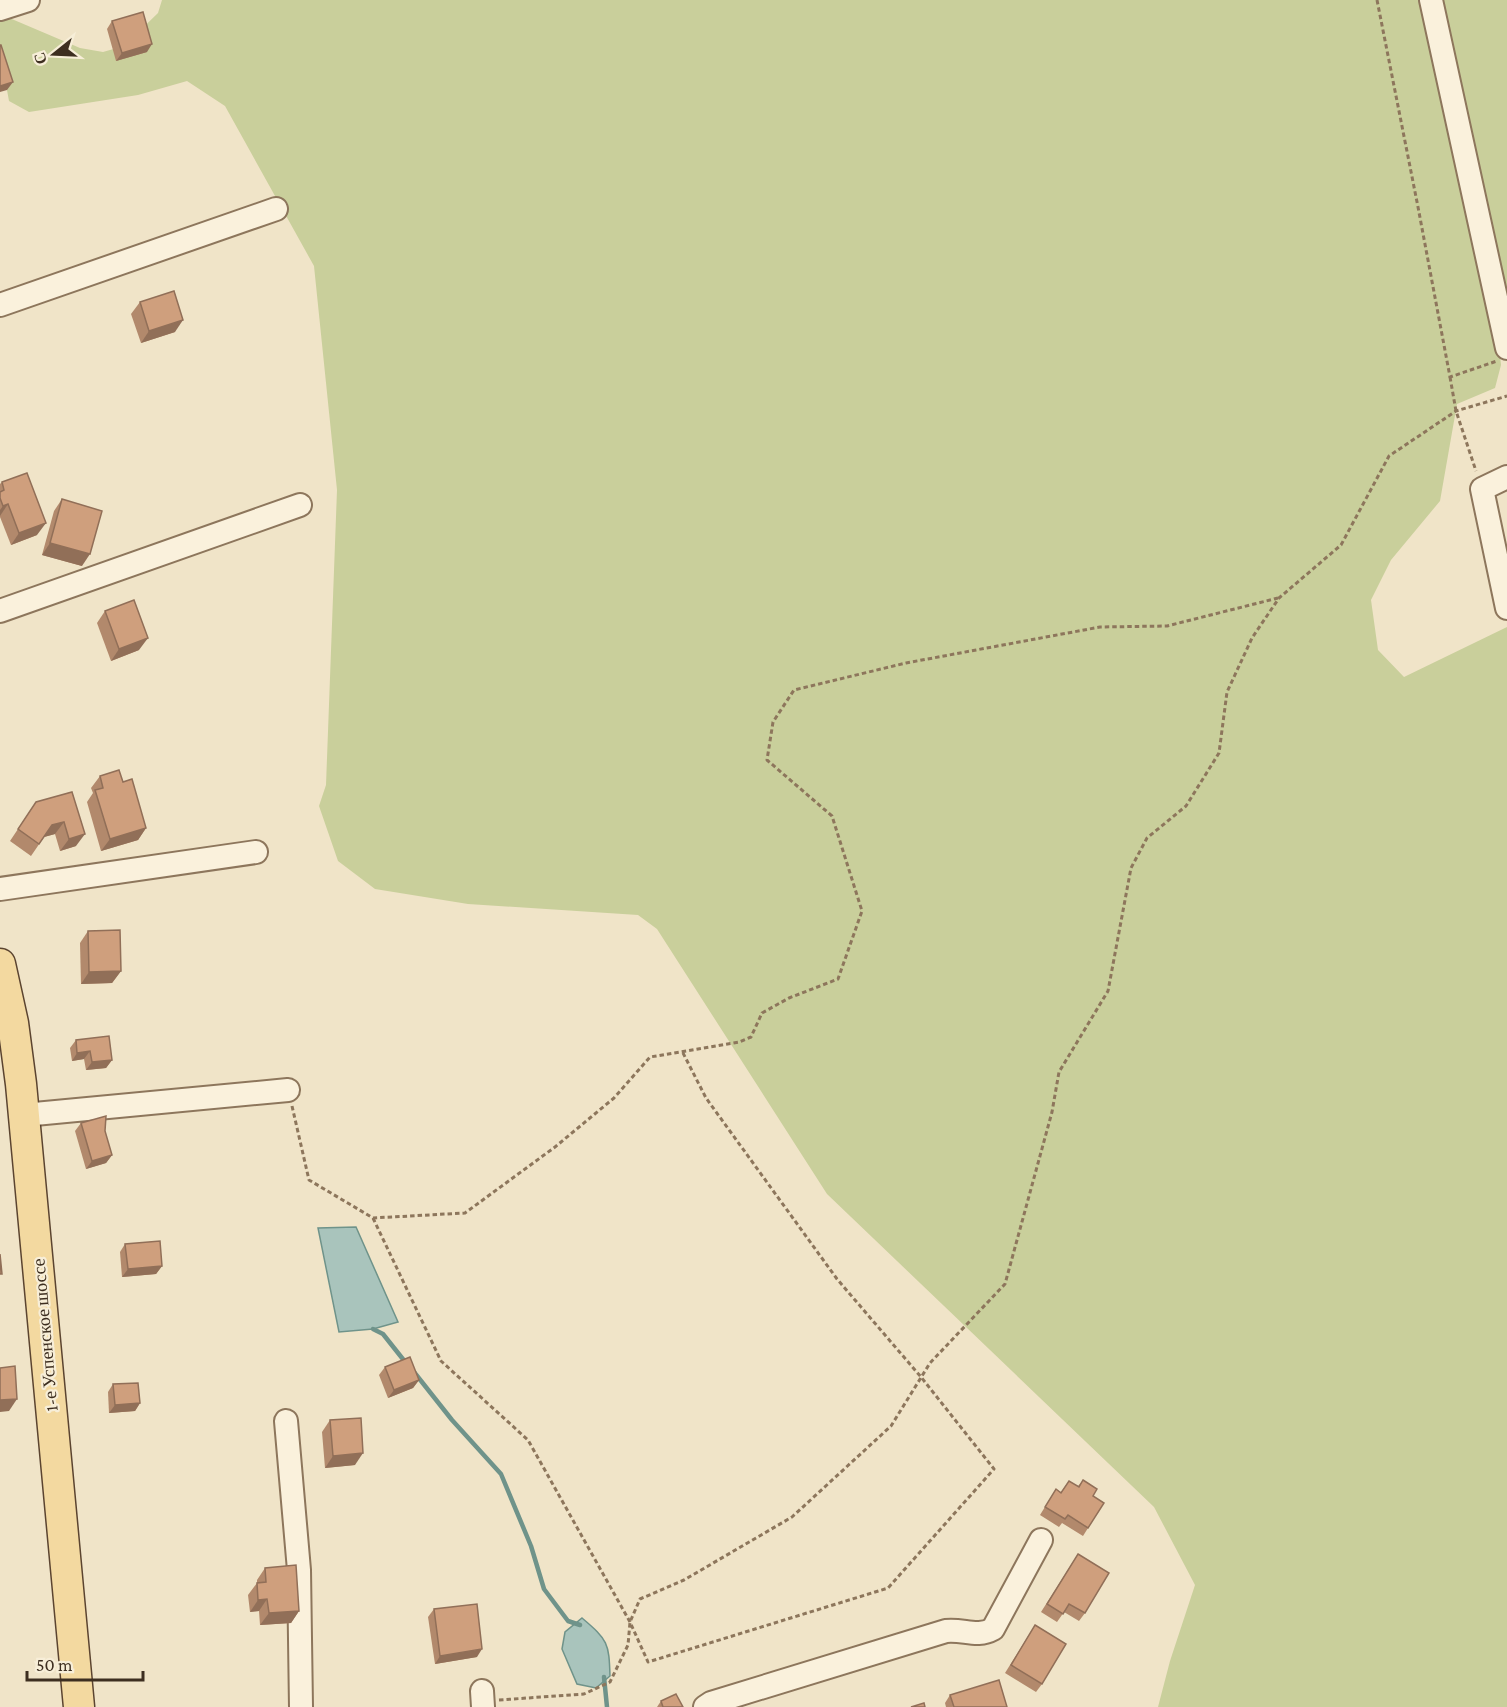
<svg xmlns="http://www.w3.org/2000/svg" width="1507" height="1707" font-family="'Crimson Pro',serif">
<rect width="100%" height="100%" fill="#f0e4c8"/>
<path fill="#c9cf9b" d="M162,0h1345v352l-10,-24 4,37 -6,23 -38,16 -17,97 -49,59 -20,40 7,50 26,27 103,-50v1080h-349l12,-46 25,-76 -41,-78 -327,-313 -170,-265 -19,-14 -170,-11 -93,-15 -37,-28 -19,-55 7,-21 11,-295 -23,-224 -89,-160 -38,-25 -49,14 -109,17 -20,-11 -4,-22 -5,-4v-61l80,34 23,4 21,-6 34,-33z"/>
<g fill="#a9c4bc" stroke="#6f938a" stroke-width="1.5">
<path d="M356,1227l42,95 -25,7 -34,3 -21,-104z"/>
<path d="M582,1618c26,22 27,25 28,58l-14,12 -19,-4 -15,-35 3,-17z"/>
</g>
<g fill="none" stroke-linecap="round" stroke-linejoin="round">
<g stroke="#6f938a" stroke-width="4.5">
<path d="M373,1329l10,5 23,29"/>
<path d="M414,1372l38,48 49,54 30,72 13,43 24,32 12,4"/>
<path d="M604,1677l3,30"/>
</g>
<g stroke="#8d765c" stroke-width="26">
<g id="minor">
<path d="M1431,0l76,348"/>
<path d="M0,9l28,-9"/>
<path d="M0,305l276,-96"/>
<path d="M1507,477l-25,12 25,119"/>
<path d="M0,611l300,-106"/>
<path d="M0,889l256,-37"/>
<path d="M24,1115l264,-25"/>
<path d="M286,1421l13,149 2,137"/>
<path d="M482,1691l1,16"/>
<path d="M705,1707l6,-4 235,-72c18,-2 31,7 47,-2l48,-89"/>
</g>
</g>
<g stroke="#5b4430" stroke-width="33">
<path id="major" d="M0,964l13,59 8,61 58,623"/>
</g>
<g stroke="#8d765c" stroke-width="3" stroke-dasharray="4.5 3" stroke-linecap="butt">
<path d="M1377,0l41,207 32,170 47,-16"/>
<path d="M1450,377l6,34 20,60"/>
<path d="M292,1106l17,74 64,38 92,-5 90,-66 59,-49 36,-41 89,-15 12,-5 11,-24 27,-15 49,-19 24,-68 -30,-95 -65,-56 6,-38 21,-32 112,-27 194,-36 67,-1 111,-28"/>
<path d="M373,1218l68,143 87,79 102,182 18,40 240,-74 106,-119 -73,-92 -84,-98 -131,-181 -24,-47"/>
<path d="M499,1700l85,-6 26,-12 18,-37 2,-23 10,-23 44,-19 108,-63 99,-91 39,-63 75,-79 47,-172 7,-40 49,-81 23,-123 16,-30 39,-32 33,-53 8,-61 25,-54 27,-40 62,-53 48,-89 67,-45 51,-15"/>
</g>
<use href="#minor" stroke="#faf1dc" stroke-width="22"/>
<use href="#major" stroke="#f3d9a0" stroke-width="30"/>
</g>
<g fill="#b2896c">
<path d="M112,21l35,31 -31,9 -9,-32z"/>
<path d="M140,302l35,30 -34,11 -10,-29z"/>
<path d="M2,482l35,53 -26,10 -11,-28v-33z"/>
<path d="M62,499l20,67 -40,-11 12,-44z"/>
<path d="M105,611l34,39 -28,11 -14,-38z"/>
<path d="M100,776l23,6 23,46 -8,12 -37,11 -14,-49 6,-9 -2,-5z"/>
<path d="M72,792l4,54 -16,5 -5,-17 -11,3 -13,19 -21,-15 26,-39z"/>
<path d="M88,931l33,40 -9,12 -31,1 -1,-41z"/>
<path d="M76,1040l36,20 -6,8 -20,2 -2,-11 -12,2 -2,-13z"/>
<path d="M81,1123l31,32 -6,8 -20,6 -11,-38z"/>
<path d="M125,1244l37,22 -6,8 -34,3 -2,-25z"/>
<path d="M385,1367l34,13 -6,8 -25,10 -9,-23z"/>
<path d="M113,1384l27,19 -5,8 -26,2 -1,-21z"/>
<path d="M330,1420l25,45 -30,3 -3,-36z"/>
<path d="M1083,1480l10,16 -5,32 -5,8 -21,-13 -3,4 -19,-12 16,-26 5,3 8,-11 9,5z"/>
<path d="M1078,1554l7,59 -6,8 -15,-9 -7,10 -16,-10z"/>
<path d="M265,1568l34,43 -8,12 -31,2 -1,-14 -9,1 -2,-17 9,-12v-3z"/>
<path d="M434,1609l43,48 -42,7 -7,-47z"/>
<path d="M1035,1625l7,59 -6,8 -31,-19z"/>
<path d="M950,1695l57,12h-61l-1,-4z"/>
<path d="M661,1701l22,6h-26z"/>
</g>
<g fill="#916f58">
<path d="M152,44l-5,8 -31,9 6,-8z"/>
<path d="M13,82l-6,8 -7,2v-6z"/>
<path d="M183,320l-8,12 -34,11 8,-12z"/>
<path d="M8,504l-8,12v-6l3,-4z"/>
<path d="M46,523l-9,12 -26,10 8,-12z"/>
<path d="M50,543l40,11 -8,12 -40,-11z"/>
<path d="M148,638l-9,12 -28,11 8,-12z"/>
<path d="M64,822l-9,12 -11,3 8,-12z"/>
<path d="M146,828l-8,12 -37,11 9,-12z"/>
<path d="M85,834l-9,12 -16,5 9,-12z"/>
<path d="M121,971l-9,12 -31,1 8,-12z"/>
<path d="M90,1051l-6,8 -12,2 5,-8z"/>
<path d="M112,1060l-6,8 -20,2 6,-8z"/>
<path d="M112,1155l-6,8 -20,6 6,-8z"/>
<path d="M162,1266l-6,8 -34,3 6,-8z"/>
<path d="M419,1380l-6,8 -25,10 6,-8z"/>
<path d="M17,1399l-8,12 -9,1v-12z"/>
<path d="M140,1403l-5,8 -26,2 6,-8z"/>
<path d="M363,1453l-8,12 -30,3 8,-12z"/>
<path d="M267,1599l-8,12 -9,1 8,-12z"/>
<path d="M299,1611l-8,12 -31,2 9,-12z"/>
<path d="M482,1649l-5,8 -42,7 5,-8z"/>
</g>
<g fill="#cf9f7d" stroke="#916f58" stroke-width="1.5">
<path d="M143,12l9,32 -30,9 -10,-32z"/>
<path d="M0,45h1l12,37 -13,4z"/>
<path d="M174,291l9,29 -34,11 -9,-29z"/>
<path d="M27,473l19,50 -27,10 -11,-29 -5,2 -3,-8v-6l4,-2 -2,-8z"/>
<path d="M62,499l40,12 -12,43 -40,-11z"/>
<path d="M134,600l14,38 -29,11 -14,-38z"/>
<path d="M119,770l4,12 9,-3 14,49 -36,11 -15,-49 8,-2 -3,-12z"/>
<path d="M72,792l13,42 -16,5 -5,-17 -12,3 -13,19 -21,-15 18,-27z"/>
<path d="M120,930l1,41 -32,1 -1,-41z"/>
<path d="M109,1036l3,24 -20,2 -2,-11 -13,2 -1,-13z"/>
<path d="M106,1116l-1,15 7,24 -20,6 -11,-38z"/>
<path d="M160,1241l2,25 -34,3 -3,-25z"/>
<path d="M0,1254l2,20h-2z"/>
<path d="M410,1357l9,23 -25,10 -9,-23z"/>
<path d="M15,1366l2,33 -17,1v-32z"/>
<path d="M138,1383l2,20 -25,2 -2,-21z"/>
<path d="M361,1418l2,35 -30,3 -3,-36z"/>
<path d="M1083,1480l14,9 -4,7 11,7 -16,25 -20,-13 -3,4 -20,-12 11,-18 5,4 8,-12 10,6z"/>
<path d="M1078,1554l31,19 -24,40 -16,-9 -6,10 -16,-10z"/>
<path d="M296,1565l3,46 -30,2 -2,-14 -9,1 -1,-17 9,-1 -1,-14z"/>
<path d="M477,1604l5,45 -42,7 -6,-47z"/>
<path d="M1035,1625l31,19 -24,40 -31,-19z"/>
<path d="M999,1680l8,27h-53l-4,-12z"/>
<path d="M676,1694l7,13h-20l-2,-6z"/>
<path d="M924,1703l1,4h-14z"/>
</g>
<g text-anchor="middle" stroke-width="4.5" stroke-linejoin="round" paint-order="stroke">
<g font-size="18" fill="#3d2e20" stroke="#f7eed8">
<text transform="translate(45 1335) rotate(-95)" y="6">1-е Успенское шоссе</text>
</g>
</g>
<g transform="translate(54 54) rotate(252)" stroke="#f7eed8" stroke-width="4.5" paint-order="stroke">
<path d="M0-4.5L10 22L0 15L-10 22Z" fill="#3d2e20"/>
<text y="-9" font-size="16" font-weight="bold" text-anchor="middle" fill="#3d2e20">С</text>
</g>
<path d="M27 1671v9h116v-9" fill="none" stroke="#3d2e20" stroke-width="3"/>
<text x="36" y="1671" font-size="18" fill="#3d2e20" stroke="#f7eed8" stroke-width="4.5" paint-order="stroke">50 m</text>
</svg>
